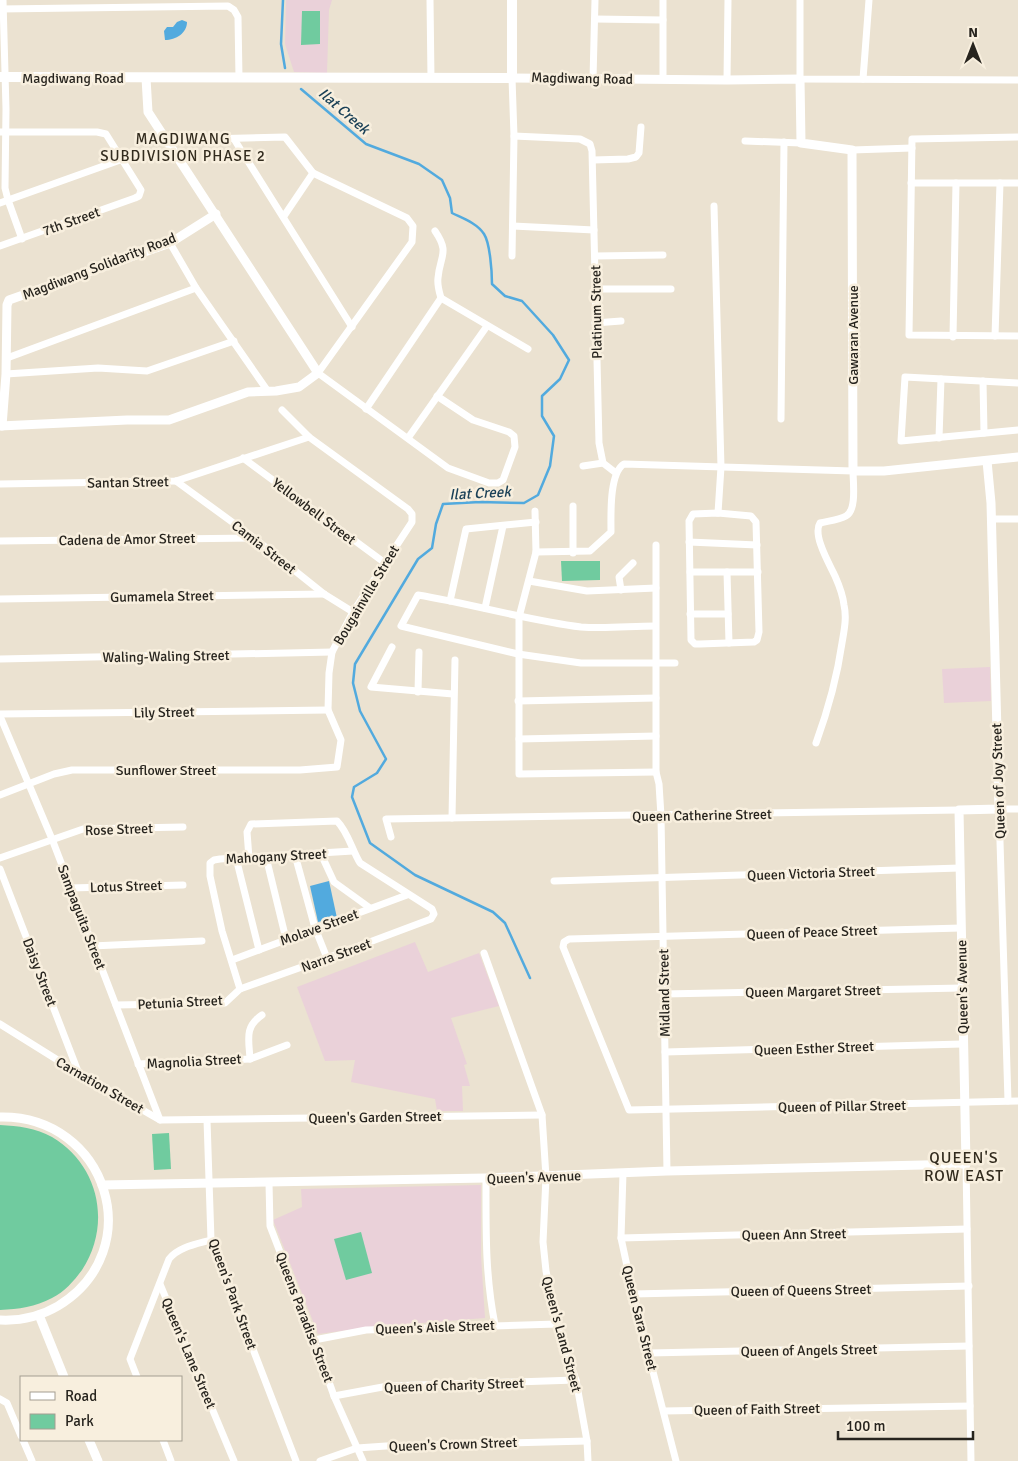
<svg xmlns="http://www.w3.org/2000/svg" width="1018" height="1461" font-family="Signika,sans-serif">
<rect width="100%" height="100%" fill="#ebe2d1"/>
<g fill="#ead1d9">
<path d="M286,0h46l-3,10 -2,63 -33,-1 -9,-28z"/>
<path d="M990,667l1,34 -47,2 -2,-34z"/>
<path d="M415,942l13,30 51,-19 20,53 -48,12 16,46 -3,1 6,21h-8l1,25h-26l-2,-12 -84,-17 4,-22 -30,1 -28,-74z"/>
<path d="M481,1185v71l4,62 -113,9 -54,7 -45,-114 29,-13 -1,-18z"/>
</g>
<g fill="#70cb9f">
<path d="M302,11h18v33l-19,1z"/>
<path d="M561,561h39v19l-38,1z"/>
<path d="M0,1125c18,1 36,3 52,12 47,28 60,87 30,133 -8,11 -18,22 -30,28 -17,9 -33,11 -52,12z"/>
<path d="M169,1133l2,36 -17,1 -2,-36z"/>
<path d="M361,1232l11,41 -26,7 -12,-41z"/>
</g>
<g fill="#52aade">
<path d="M182,20l5,2c0,11 -11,18 -22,18l-1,-9 3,-4h6l4,-5z"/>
<path d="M329,881l8,37 -19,4 -8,-36z"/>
</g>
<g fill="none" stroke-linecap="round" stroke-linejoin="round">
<g stroke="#52aade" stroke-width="2.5">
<path d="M283,0l-2,44 4,24"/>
<path d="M301,89l65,55 53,20 23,16 8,18 2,15c10,5 25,10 32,21 6,9 8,38 8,50l13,12 17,5 31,34 16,25 -9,19 -18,17v20l12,20 -4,30 -12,29 -14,8 -44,-1 -37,2 -7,20 -4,24 -14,11 -63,105 -2,19 7,28 26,48 -9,14 -23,14 -2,10 18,46 45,32 78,37 12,11 25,55"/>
</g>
<g stroke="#fff" stroke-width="7">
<path d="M3,0l3,109 -1,79 3,12 14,39"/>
<path d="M430,0l1,78"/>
<path d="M663,0v79"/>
<path d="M800,0v79l218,1"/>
<path d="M0,9l228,-3 6,4 4,7 1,61"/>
<path d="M595,19l68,1"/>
<path d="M593,79l2,-79"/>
<path d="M863,79l6,-79"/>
<path d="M727,80l1,-80"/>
<path d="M0,132h97l9,2 35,56 -2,6 -4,2 -135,48"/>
<path d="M514,136l66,3 10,5 2,7 7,292 4,20 13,10"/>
<path d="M1018,137l-106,2 -3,196 109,1"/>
<path d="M234,139l118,188"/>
<path d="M167,140l118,-3 28,36 94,45 6,8 -1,16 -94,131 130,95 41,15h9l5,-3 12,-33 -1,-11 -5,-4 -36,-12 -36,-24"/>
<path d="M745,141l56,2"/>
<path d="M852,150l60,-2"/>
<path d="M593,160l35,-1 8,-2 3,-4 2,-26"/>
<path d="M911,183h107"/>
<path d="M0,203l123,-44"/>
<path d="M714,206l7,261 -3,46"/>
<path d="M284,216l29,-43"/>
<path d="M513,226l81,4"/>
<path d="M170,243l26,45 71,102"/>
<path d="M512,256l2,-120 -2,-58"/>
<path d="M595,256l68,-1"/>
<path d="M595,289h76"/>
<path d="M441,298l87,51"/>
<path d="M595,323l26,-2"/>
<path d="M995,336l5,-153"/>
<path d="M953,337l3,-154"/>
<path d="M7,358l189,-70"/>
<path d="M6,374l92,-6 49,3 87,-30"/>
<path d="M983,381l1,52"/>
<path d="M1018,383l-113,-6 -4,64 117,-11"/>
<path d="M366,409l75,-111c-2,-7 -4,-13 -3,-20 2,-23 12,-25 -3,-47"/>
<path d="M781,419l3,-277"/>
<path d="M408,438l79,-112"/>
<path d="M939,438l2,-59"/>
<path d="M243,458l142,105"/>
<path d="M583,466l20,-3"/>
<path d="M176,481l78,57 70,56 29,18"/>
<path d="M0,484l176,-3 133,-44"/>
<path d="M535,511l1,41 -17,65v157l137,-2"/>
<path d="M718,513l33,3 5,6 3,110 -2,8 -3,2 -54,2h-5l-4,-4 -2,-119 4,-7z"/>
<path d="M991,519h27"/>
<path d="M0,541l254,-3"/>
<path d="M689,542l68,3"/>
<path d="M656,545v227l3,12 2,32 6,355"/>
<path d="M536,552l54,-1 21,-19c0,-16 -2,-59 13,-68l229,7c0,11 4,39 -7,45 -7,4 -18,5 -26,7 -8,12 10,42 15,53 4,9 8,20 9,29 3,13 0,26 -2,38 -5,35 -14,67 -26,100"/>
<path d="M573,553v-47"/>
<path d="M690,572h68"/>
<path d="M727,572l2,71"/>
<path d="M529,581l58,10 69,-3"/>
<path d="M621,590l-2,-13 14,-14"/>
<path d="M0,599l324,-5"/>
<path d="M450,601l16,-72 70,-7"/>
<path d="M485,608l18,-82"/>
<path d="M690,614h38"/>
<path d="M655,626c-24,0 -50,3 -74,1 -55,-7 -108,-23 -163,-32l-17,31 117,28 63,9h94"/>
<path d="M392,647l-21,40 82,7"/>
<path d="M0,659l332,-7"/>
<path d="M418,692l1,-40"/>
<path d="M518,701l138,-3"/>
<path d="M0,714l328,-4"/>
<path d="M0,716l52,123 108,281"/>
<path d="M519,739l137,-3"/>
<path d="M0,795l54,-21 18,-4h228l37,-3 4,-27 -13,-30 1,-37 3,-21 21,-40 59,-90v-8l-4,-5 -99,-72 -27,-27"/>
<path d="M452,818l3,-158"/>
<path d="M391,837l-5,-18 573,-9"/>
<path d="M321,854l13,28 36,26"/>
<path d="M295,855l20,73 12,30"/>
<path d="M266,857l20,82"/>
<path d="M0,858l83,-29 100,-2"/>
<path d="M236,858l23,92"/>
<path d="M0,869l79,205"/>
<path d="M554,881l406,-13"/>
<path d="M70,888l113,-3"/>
<path d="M961,928l-392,11 -5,3 -1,5 66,163 389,-9"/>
<path d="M92,946l110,-5"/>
<path d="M484,953l58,162 4,62 -3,65 3,29 11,53 19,56 11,61 1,20"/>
<path d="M232,960l175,-65"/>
<path d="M240,989l-18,-58 -12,-55v-13l4,-3 6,-1 133,-8"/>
<path d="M664,994l298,-6"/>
<path d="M116,1005l109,-2 15,-14 87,-31 104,-39 3,-5 -2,-5 -72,-46c-8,-13 -12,-31 -23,-42l-86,3 -4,8 2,26"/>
<path d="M0,1024l80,50 80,46 382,-5"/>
<path d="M665,1052l297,-8"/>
<path d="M250,1059c-1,-19 -6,-32 12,-44"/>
<path d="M138,1064l112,-5 37,-14"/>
<path d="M1008,1101l-9,-292h19"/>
<path d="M207,1120l4,120 85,221"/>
<path d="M966,1164l5,297"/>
<path d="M623,1173l-2,65 12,56 43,167"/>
<path d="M486,1178c0,52 -1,96 9,147"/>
<path d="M269,1183l1,43 44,114 20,56 29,65"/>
<path d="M621,1238l346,-9"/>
<path d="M160,1284l74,177"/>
<path d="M633,1294l336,-8"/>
<path d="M314,1340l52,-10 191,-6"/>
<path d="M649,1353l320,-7"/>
<path d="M137,1377l-7,-18 39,-100c9,-12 28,-15 42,-19"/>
<path d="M334,1396l54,-10 188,-6"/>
<path d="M0,1399l7,4 14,33"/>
<path d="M664,1411l306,-5"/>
<path d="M23,1440l9,21"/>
<path d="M163,1440l8,21"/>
<path d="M320,1461l37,-13 29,-2 201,-5"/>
</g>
<g stroke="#fff" stroke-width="9">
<path d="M512,78l215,2 73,-1 1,64 51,7 1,321h31l134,-14"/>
<path d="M0,426l127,-6h42l79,-28 28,-1 23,-4 19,-14 -170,-261 -2,-34"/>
<path d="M2,426l4,-52 1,-69 2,-5 161,-57 46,-29"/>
<path d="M0,1117c107,-2 150,133 58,189 -17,10 -38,15 -58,14"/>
<path d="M102,1185l384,-7 181,-7 299,-7 -7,-354 40,-1 -8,-306 -4,-42"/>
<path d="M39,1315l25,62"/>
<path d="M89,1440l9,21"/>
</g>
<path stroke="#fff" stroke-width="10" d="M0,77l512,1v-78"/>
</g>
<g text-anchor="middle" stroke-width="5" stroke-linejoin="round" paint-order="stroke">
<g font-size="14" fill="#27241e" stroke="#f8efde">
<text x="73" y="83">Magdiwang Road</text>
<text transform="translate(582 78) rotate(1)" y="5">Magdiwang Road</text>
<text transform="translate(71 221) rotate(-20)" y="5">7th Street</text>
<text transform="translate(99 266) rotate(-21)" y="5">Magdiwang Solidarity Road</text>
<text transform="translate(596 312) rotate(-91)" y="5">Platinum Street</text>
<text transform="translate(853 335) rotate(-90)" y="5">Gawaran Avenue</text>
<text transform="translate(128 482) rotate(-1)" y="5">Santan Street</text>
<text transform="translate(314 511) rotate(37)" y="5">Yellowbell Street</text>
<text transform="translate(127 539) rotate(-1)" y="5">Cadena de Amor Street</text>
<text transform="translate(264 547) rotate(38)" y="5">Camia Street</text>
<text transform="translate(366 595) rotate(-59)" y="5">Bougainville Street</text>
<text transform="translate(162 596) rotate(-1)" y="5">Gumamela Street</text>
<text transform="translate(166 656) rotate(-1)" y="5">Waling-Waling Street</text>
<text transform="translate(164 712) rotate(-1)" y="5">Lily Street</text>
<text x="166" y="775">Sunflower Street</text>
<text transform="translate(998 781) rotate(-92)" y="5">Queen of Joy Street</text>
<text transform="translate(702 815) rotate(-1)" y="5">Queen Catherine Street</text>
<text transform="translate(119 829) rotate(-2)" y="5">Rose Street</text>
<text transform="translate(276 856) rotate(-3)" y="5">Mahogany Street</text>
<text transform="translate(811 873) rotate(-2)" y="5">Queen Victoria Street</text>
<text transform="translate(126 886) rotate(-2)" y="5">Lotus Street</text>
<text transform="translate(82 917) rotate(69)" y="5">Sampaguita Street</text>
<text transform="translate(319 927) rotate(-20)" y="5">Molave Street</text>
<text transform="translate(812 932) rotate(-2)" y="5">Queen of Peace Street</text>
<text transform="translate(336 955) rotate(-20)" y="5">Narra Street</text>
<text transform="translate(40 972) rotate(69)" y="5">Daisy Street</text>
<text transform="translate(962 987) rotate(-91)" y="5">Queen's Avenue</text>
<text transform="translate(813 991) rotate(-1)" y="5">Queen Margaret Street</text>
<text transform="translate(664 993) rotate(-91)" y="5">Midland Street</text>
<text transform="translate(180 1002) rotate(-3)" y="5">Petunia Street</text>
<text transform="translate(814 1048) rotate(-2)" y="5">Queen Esther Street</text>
<text transform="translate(194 1061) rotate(-3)" y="5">Magnolia Street</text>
<text transform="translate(100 1085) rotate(30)" y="5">Carnation Street</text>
<text transform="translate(842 1106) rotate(-1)" y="5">Queen of Pillar Street</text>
<text transform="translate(375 1117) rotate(-1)" y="5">Queen's Garden Street</text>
<text transform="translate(534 1177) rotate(-2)" y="5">Queen's Avenue</text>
<text transform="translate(794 1234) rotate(-1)" y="5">Queen Ann Street</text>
<text transform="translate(801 1290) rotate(-1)" y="5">Queen of Queens Street</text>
<text transform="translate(233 1294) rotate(70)" y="5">Queen's Park Street</text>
<text transform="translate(305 1317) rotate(69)" y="5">Queens Paradise Street</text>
<text transform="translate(640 1318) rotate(76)" y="5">Queen Sara Street</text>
<text transform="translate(435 1327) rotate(-2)" y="5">Queen's Aisle Street</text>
<text transform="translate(562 1334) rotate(75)" y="5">Queen's Land Street</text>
<text transform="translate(809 1350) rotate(-1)" y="5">Queen of Angels Street</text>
<text transform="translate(189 1353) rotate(67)" y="5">Queen's Lane Street</text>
<text transform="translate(454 1385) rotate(-2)" y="5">Queen of Charity Street</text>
<text transform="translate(757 1409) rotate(-1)" y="5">Queen of Faith Street</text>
<text transform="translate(453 1444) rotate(-2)" y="5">Queen's Crown Street</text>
</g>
<g font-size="15" font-style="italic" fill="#1b4157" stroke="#f8efde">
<text transform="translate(344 111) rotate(41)" y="5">Ilat Creek</text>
<text transform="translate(480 493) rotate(-3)" y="5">Ilat Creek</text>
</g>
<g font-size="15" letter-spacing="1" fill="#322b1e" stroke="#f8efde">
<text x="183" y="144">MAGDIWANG<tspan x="183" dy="17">SUBDIVISION PHASE 2</tspan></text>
</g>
<g font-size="16" letter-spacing="1" fill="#322b1e" stroke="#f8efde">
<text x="964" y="1163">QUEEN'S<tspan x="964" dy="18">ROW EAST</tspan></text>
</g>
</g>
<rect x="20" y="1376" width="162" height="65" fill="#f8efde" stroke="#a49e91"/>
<rect x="30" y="1392" width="25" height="8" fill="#ffffff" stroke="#a49e91"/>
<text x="65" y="1401" font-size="15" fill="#27241e">Road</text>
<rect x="30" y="1414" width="25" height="15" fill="#70cb9f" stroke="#a49e91"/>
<text x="65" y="1426" font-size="15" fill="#27241e">Park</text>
<g transform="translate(973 45)" stroke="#f8efde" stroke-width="4" paint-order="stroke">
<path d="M0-4L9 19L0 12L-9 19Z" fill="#27241e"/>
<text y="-8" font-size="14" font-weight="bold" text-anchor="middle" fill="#27241e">N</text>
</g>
<path d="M838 1431v8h135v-8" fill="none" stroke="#27241e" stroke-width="2.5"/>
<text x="846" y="1431" font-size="15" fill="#27241e" stroke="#f8efde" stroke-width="4" paint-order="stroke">100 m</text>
</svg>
